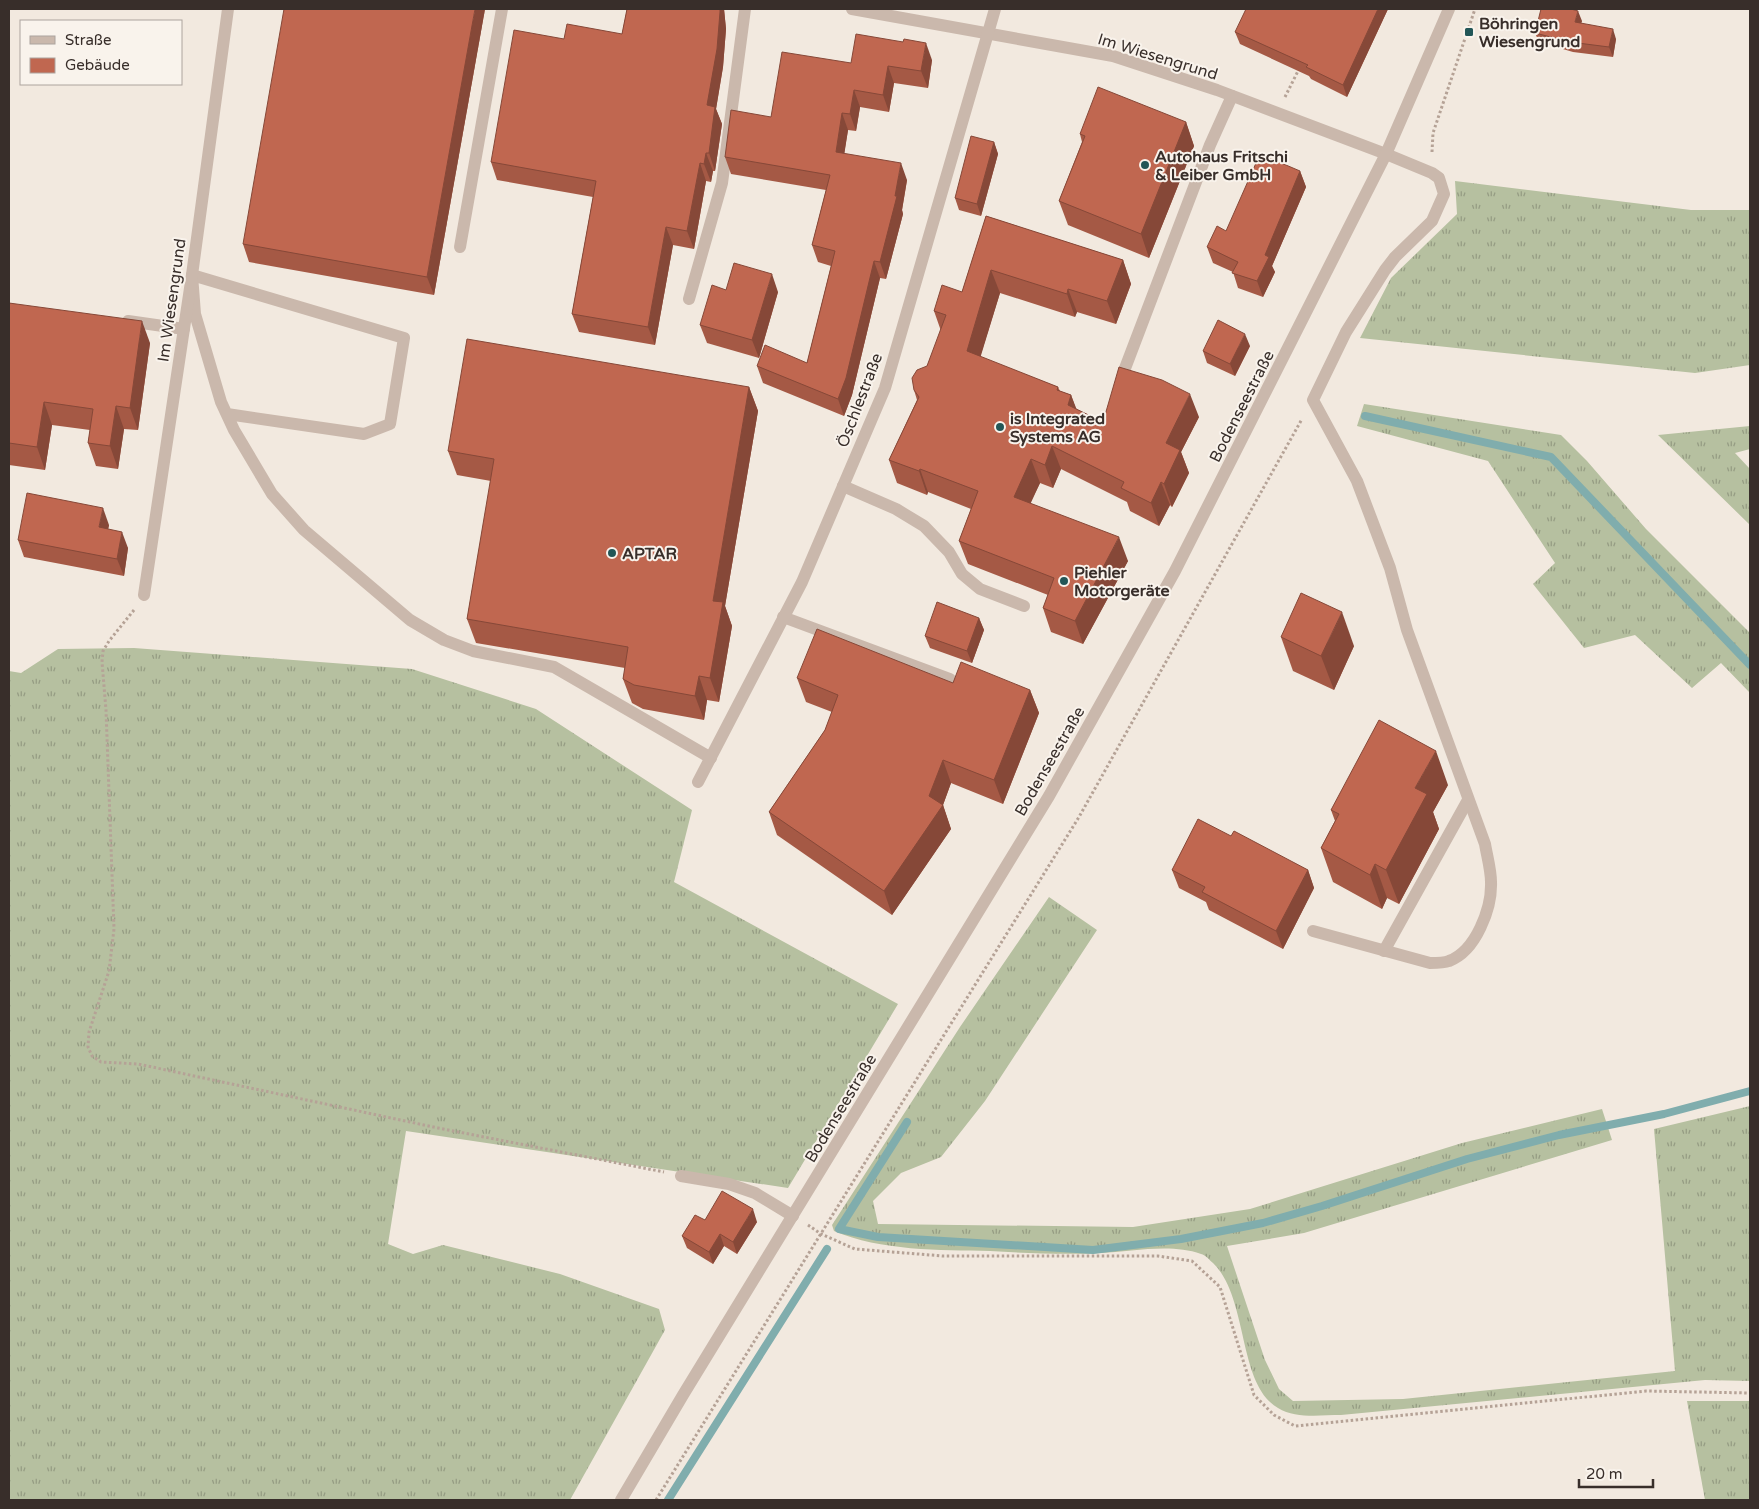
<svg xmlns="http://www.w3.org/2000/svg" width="1759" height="1509" font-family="'Varela Round',sans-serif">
<defs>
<pattern id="grass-tufts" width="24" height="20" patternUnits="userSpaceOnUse" patternTransform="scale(1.25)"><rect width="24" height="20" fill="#b6c0a0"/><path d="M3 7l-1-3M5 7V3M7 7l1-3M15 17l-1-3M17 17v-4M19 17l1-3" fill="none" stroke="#959c83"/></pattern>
</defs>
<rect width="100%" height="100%" fill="#f2e9df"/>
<g fill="url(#grass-tufts)">
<path d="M1455,181l236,29h59v155l-55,8 -335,-35 31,-60 66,-64z"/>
<path d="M1364,404l197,31 26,26 59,68 104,104v60l-29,-30 -29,25 -57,-53 -51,13 -51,-64 22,-21 -67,-102 -131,-35z"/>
<path d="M1750,426v23l-15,4 15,16v56l-92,-90z"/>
<path d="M134,648l278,21 124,40 156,101 -18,72 224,122 -110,184 -382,-57 -18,113 25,10 30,-9 117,29 99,35 6,21 -95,170h-561v-829l12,2 37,-24z"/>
<path d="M1049,897l48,33 -112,171 -44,56 -40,16 -28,28 5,23 255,3 117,-18 212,-66 140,-34 10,31 -308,93 -77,13 38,114 14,29 14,12 110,-2 272,-28 -21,-242 96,-23v275l-45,-1 -364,35c-21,0 -45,4 -63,-7 -41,-24 -29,-110 -65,-145 -4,-3 -7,-8 -12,-9 -31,-11 -69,-2 -101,-1 -37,2 -74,0 -110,-2 -51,-1 -109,0 -156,-20l-2,-6 128,-198z"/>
<path d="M1687,1401h63v99h-45z"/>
</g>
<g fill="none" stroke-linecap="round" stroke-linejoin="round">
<g stroke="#80adad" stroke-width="8">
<path d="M1365,416l186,41 199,208"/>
<path d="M907,1122l-68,107 39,8 215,13 88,-11 82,-16 59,-17 145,-47 92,-24 105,-21 86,-23"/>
<path d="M668,1500l159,-251"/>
</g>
<g stroke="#b5a296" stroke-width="3" stroke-dasharray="2.5 2.5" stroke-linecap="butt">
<path d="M1285,97l14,-28"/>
<path d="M1432,152l1,-19 42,-124"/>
<path d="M134,610l-25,31 -6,10 -1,11 4,48 8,219 -5,42 -20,61 -1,15 4,9 9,6 37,2 300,64 226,44"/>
<path d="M808,1225l13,9 34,15 88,7h215l34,5 28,26 34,108 20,20 21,11 351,-35 104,2"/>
<path d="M656,1500l423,-683 223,-398"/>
</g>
<g stroke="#cab8ac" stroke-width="12">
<path d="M460,247l42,-238"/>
<path d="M689,299l33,-116 23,-174"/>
<path d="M128,321l56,8"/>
<path d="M1124,371l86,-226 22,-49"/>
<path d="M227,414l137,20 26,-10 14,-86 -212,-63 3,39 26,88 13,28 38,64 32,36 106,90 34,20 29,11 81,16 157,91"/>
<path d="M843,486l53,23 28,17 25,26 13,22 18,15 44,17"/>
<path d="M783,617l167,62"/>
<path d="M1313,931l117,32c5,0 14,0 19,-2 27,-10 43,-53 42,-79 0,-12 -4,-26 -6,-38l-78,-214 -17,-62 -33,-87 -44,-81 33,-68 39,-62 10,-13 37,-36 12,-27 -5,-16 -7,-5 -46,-19"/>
<path d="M1384,951l84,-151"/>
<path d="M681,1176l48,8 26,9 38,23"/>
</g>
<g stroke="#cab8ac" stroke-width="12">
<path d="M852,9l261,47 104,34 169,64"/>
<path d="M144,595l48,-320 36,-266"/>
<path d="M698,782l104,-200 83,-194 110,-379"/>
</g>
<path stroke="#cab8ac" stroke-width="12" d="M621,1500l62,-105 366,-599 126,-225 211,-417 63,-145"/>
</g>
<g fill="#a55945">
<path d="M485,9l-51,286 -185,-33 -6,-18z"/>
<path d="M627,9h97l2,20 -3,38 -7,42 6,15 -7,47h-2l-2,11 -5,-1 -12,68 -21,-4 -18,100 -76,-13 -7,-18 21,-117 -96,-17 -6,-18 73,-123 58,-5z"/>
<path d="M1388,9l-41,88 -36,-18 -2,-3 -69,-32 -5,-12z"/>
<path d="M1582,21l-1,2 35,16 -3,18 -40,-5 -34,-10 -4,-9z"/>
<path d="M932,60l-4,28 -34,-5 -5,29 -29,-5 -4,24 -8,-1 -4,24 63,26 -5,30 1,4 -17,65 -6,-1 -28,117 -8,21 -81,-33 -6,-17 50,-3 24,-97 -13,-4 -6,-17 14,-55 -95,-16 -6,-17 46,-40 80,-54z"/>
<path d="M1186,122l8,24 -45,112 -81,-33 -9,-24 23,-59 -2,-8z"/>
<path d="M994,142l4,12 -17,62 -22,-6 -4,-12z"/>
<path d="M1300,171l6,16 -34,79 3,6 -12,25 -25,-9 -5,-16 -20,-9 -6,-16 19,-16z"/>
<path d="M986,216l137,44 8,24 -15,40 -39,-12 -2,5 -75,-24 -20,64 78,30 2,4 11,4 5,14 27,13 96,-5 -18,35 8,21 -17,34 -2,-2 -11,21 -29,-15 -3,-9 -66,-33 -8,19 -13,-5 -10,20 98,58 -45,83 -32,-12 -8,-24 5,-13 -80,-31 -9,-23 12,-32 -43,-17 -1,3 -30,-12 -8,-23 28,-60 -3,-10 13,-24 14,-35 -7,-20 28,-19z"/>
<path d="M726,290l52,2 -19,66 -52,-15 -7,-18z"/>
<path d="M9,303l141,40 -12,87 -14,-1 -6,40 -22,-3 -8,-23 2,-13 -38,-5 -7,45 -36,-5z"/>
<path d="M1250,346l-15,30 -28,-13 -4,-12z"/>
<path d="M749,387l9,24 -33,195 7,20 -13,76 -12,-2 -3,20 -61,-11 -11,-6 -9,-24 2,-11 -149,-25 -9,-24 24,-138 -34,-6 -9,-24z"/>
<path d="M109,525l-1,4 20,19 -4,28 -100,-19 -6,-17z"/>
<path d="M979,618l5,12 -12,33 -42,-15 -5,-12z"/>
<path d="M1281,637l73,9 -20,44 -41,-19z"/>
<path d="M797,678l156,5 77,7 9,23 -36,91 -52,-21 -8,22 8,24 -59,86 -115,-80 -8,-23 56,-82 7,-18 -26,-10z"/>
<path d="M1448,785l-15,27 6,17 -40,75 -12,-6 -5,11 -49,-27 -12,-34 14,-27 -4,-11z"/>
<path d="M1231,836l77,34 6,18 -31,61 -74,-39 -3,-8 -27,-14 -7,-18z"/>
<path d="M705,1220l52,2 -20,32 -13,-8 -11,18 -26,-16 -5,-12z"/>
</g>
<g fill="#864838">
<path d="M475,9h10l-51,286 -7,-18z"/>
<path d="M720,9h4l2,20 -3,38 -7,42 6,15 -7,47 -6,-18 -2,-48z"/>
<path d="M1378,9h10l-41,88 -4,-12z"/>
<path d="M1578,11l4,10 -4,11 -3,-10z"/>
<path d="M1613,29l3,10 -3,18 -4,-10z"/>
<path d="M926,43l6,17 -4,28 -7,-17z"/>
<path d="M888,66l6,17 -5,29 -6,-17z"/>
<path d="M854,90l6,17 -4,24 -6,-17z"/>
<path d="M842,113l6,17 -6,39 -6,-17z"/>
<path d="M1186,122l8,24 -45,112 -8,-24z"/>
<path d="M994,142l4,12 -17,62 -4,-12z"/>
<path d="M706,153l7,18 -2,11 -7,-18z"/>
<path d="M700,163l6,18 -12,68 -7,-18z"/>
<path d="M901,163l6,17 -5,30 1,4 -17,65 -6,-17 15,-66z"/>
<path d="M1300,171l6,16 -34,79 3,6 -12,25 -6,-16 8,-26z"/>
<path d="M666,227l7,18 -18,100 -7,-18z"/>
<path d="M1123,260l8,24 -15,40 -9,-23z"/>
<path d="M874,261l6,17 -28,117 -8,21 -6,-17z"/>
<path d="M991,270l9,23 -25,82 -8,-24z"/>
<path d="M772,274l6,18 -19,66 -7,-18z"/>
<path d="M1068,289l9,23 -2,5 -8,-23z"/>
<path d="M142,321l8,22 -12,87 -8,-22z"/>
<path d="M1245,334l5,12 -15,30 -5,-12z"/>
<path d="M749,387l9,24 -33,195 7,20 -13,76 -9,-24 3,-77z"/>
<path d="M1190,394l9,23 -18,35 8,21 -17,34 -8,-23 2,-41z"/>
<path d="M1071,395l9,23 -12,-13z"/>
<path d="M44,402l8,23 -7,45 -8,-23z"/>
<path d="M116,406l8,23 -6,40 -8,-23z"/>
<path d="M1052,446l9,23 -8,19 -8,-23z"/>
<path d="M1031,459l9,24 -17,37 -9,-23z"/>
<path d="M920,469l8,23 -1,3 -8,-24z"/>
<path d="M1161,482l9,23 -11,21 -8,-23z"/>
<path d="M103,508l6,17 -4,19 -6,-17z"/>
<path d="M122,532l6,16 -4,28 -7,-17z"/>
<path d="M1119,537l9,24 -45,83 -8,-23z"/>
<path d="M1342,612l12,34 -20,44 -13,-34z"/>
<path d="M979,618l5,12 -12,33 -5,-12z"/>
<path d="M699,676l8,24 -3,20 -9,-24z"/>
<path d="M1030,690l9,23 -36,91 -9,-24z"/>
<path d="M1436,751l12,34 -15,27 6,17 -40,75 -13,-34 29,-82z"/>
<path d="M943,760l8,23 -8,22 8,24 -59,86 -8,-24 45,-95z"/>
<path d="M1375,864l12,34 -5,11 -12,-34z"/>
<path d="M1308,870l6,18 -31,61 -7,-18z"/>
<path d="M753,1209l4,13 -20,32 -4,-12z"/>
<path d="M720,1234l4,12 -11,18 -4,-12z"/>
</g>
<g fill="#c06750" stroke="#864838">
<path d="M284,9h191l-48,268 -184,-33z"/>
<path d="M627,9h93v3l-3,37 -10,56 8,2 -6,46h-3l-2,11 -4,-1 -13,68 -21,-4 -18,100 -76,-13 24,-133 -105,-19 23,-132 50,9 3,-15 55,10z"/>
<path d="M1246,9h132l-35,76 -37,-18 2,-2 -73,-33z"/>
<path d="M1541,9h30l7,2 -3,11 38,7 -4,18 -39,-5 -35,-9z"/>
<path d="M856,34l47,8 1,-3 22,4 -5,28 -33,-5 -5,29 -29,-5 -4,24 -8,-1 -6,39 65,11 -6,33h2l-17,66 -6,-1 -28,117 -8,21 -81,-33 8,-21 42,18 28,-112 -23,-6 18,-70 -105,-18 6,-47 40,7 11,-65 69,11z"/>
<path d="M1098,87l88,35 -45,112 -82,-33 26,-65 -5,-2z"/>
<path d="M971,136l23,6 -17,62 -22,-6z"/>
<path d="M1260,154l40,17 -35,84 4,2 -12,24 -25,-8 6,-11 -31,-15 10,-21 9,5z"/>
<path d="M986,216l137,44 -16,41 -39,-12 -1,5 -76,-24 -24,81 91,36 -1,3 14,5 -3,10 35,17 16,-55 43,13 28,14 -24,49 14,7 -16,34 -3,-2 -10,21 -30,-15 3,-6 -72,-36 -7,19 -14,-6 -17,38 105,40 -44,84 -32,-13 11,-30 -95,-37 19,-50 -58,-22 -1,2 -30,-11 30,-63 -5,-7 -2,-12 5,-8 10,-4 19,-51 -12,-4 8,-26 20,7z"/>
<path d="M734,263l38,11 -20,66 -52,-15 12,-40 14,5z"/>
<path d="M9,303l133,18 -12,87 -14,-2 -6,40 -22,-3 5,-34 -49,-7 -7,45 -28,-4z"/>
<path d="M1218,320l27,14 -15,30 -27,-13z"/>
<path d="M467,339l282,48 -36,214 10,1 -13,76 -11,-2 -4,20 -61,-11 -11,-6 5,-32 -161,-28 27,-160 -46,-8z"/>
<path d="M27,493l76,15 -4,19 23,5 -5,27 -99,-19z"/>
<path d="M1301,593l41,19 -21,44 -40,-19z"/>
<path d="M937,602l42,16 -12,33 -42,-15z"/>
<path d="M817,629l136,54 8,-21 69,28 -36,90 -51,-20 -14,36 14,9 -59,86 -115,-79 56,-82 13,-35 -41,-17z"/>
<path d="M1379,720l57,31 -21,37 12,6 -41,76 -11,-6 -5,11 -49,-27 18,-34 -8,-4z"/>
<path d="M1198,819l33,17 3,-5 74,39 -32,61 -74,-39 3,-5 -33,-17z"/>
<path d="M722,1191l31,18 -20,33 -13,-8 -11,18 -27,-16 13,-21 10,5z"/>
</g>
<g fill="#225657" stroke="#f9f3ec" stroke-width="2">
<rect x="1464" y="27" width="10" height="10" rx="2.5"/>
<circle cx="1145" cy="165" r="5"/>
<circle cx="1000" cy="427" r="5"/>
<circle cx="612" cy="553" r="5"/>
<circle cx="1064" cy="581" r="5"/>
</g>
<g text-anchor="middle" stroke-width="4" stroke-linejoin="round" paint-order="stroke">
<g font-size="16" font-weight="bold" fill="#382e2a" stroke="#f9f3ec" text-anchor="start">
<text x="1479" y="29">Böhringen<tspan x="1479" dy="18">Wiesengrund</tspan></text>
<text x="1155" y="162">Autohaus Fritschi<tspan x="1155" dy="18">&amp; Leiber GmbH</tspan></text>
<text x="1010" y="424">is Integrated<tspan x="1010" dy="18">Systems AG</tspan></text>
<text x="622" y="559">APTAR</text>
<text x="1074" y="578">Piehler<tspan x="1074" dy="18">Motorgeräte</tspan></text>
</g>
<g font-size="16" fill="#382e2a" stroke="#f9f3ec">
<text transform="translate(1158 56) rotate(17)" y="6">Im Wiesengrund</text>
<text transform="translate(171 300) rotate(-82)" y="6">Im Wiesengrund</text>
<text transform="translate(859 400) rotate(-69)" y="6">Öschlestraße</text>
<text transform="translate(1241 406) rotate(-63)" y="6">Bodenseestraße</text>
<text transform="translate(1049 761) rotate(-60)" y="6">Bodenseestraße</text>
<text transform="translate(840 1108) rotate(-59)" y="6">Bodenseestraße</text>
</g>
</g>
<rect width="1759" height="1509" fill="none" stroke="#382e2a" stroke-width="20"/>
<rect x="20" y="20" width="162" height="65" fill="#f9f3ec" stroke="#aca49e"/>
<rect x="30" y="36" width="25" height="8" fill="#cab8ac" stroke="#aca49e"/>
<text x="65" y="45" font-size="15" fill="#382e2a">Straße</text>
<rect x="30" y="58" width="25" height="15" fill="#c06750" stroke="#aca49e"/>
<text x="65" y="70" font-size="15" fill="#382e2a">Gebäude</text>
<path d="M1579 1479v8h74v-8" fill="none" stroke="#382e2a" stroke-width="2.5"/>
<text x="1586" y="1479" font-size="15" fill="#382e2a" stroke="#f9f3ec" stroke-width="4" paint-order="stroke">20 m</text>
</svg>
